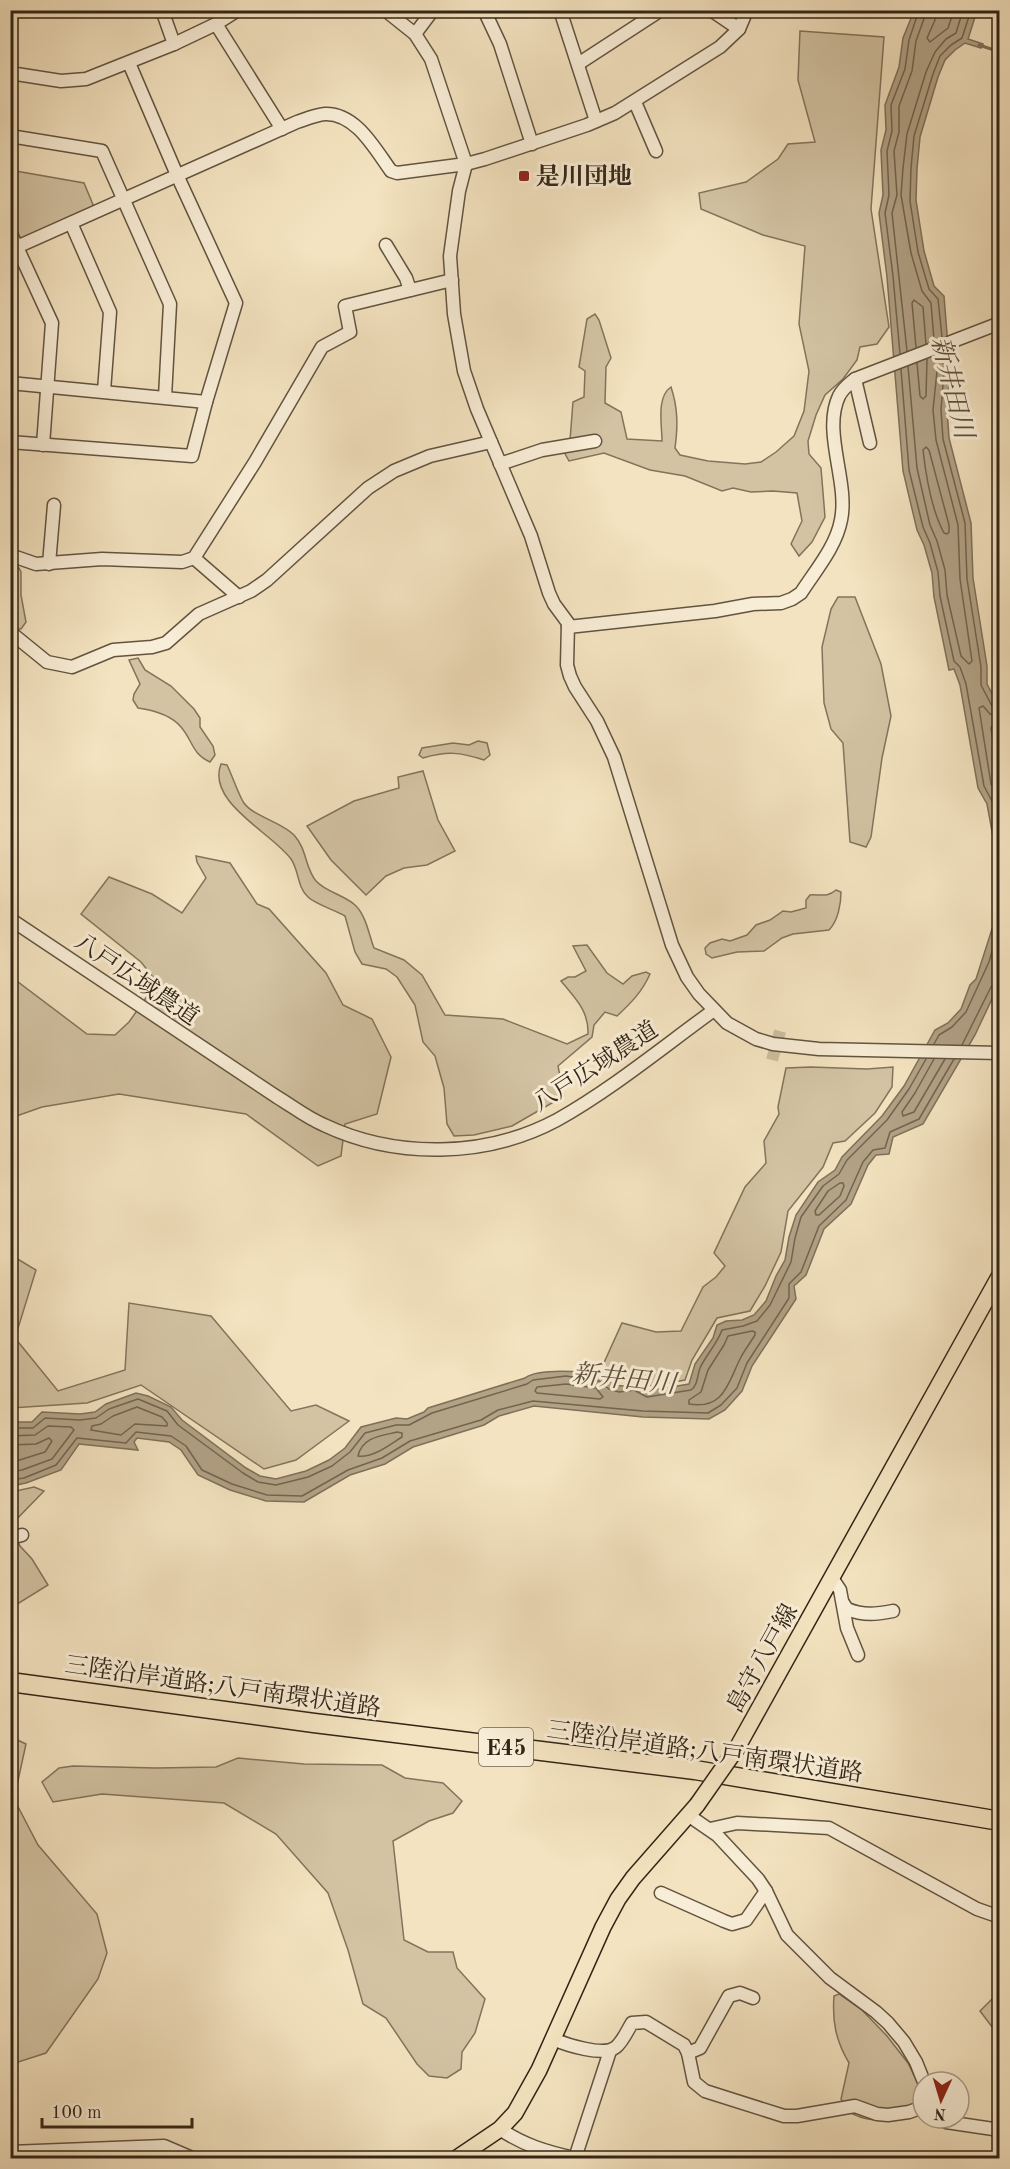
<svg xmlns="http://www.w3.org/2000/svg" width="1010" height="2169" font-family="'Old Standard TT','Noto Serif JP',serif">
<rect width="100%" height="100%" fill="#f4e3c0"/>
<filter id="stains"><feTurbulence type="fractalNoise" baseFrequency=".00333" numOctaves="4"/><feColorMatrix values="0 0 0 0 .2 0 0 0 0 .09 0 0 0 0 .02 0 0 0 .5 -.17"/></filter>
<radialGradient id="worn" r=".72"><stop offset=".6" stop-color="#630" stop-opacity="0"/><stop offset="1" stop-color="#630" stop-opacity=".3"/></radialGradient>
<g fill="#d3c3a3" stroke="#82745c" stroke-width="1.5">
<path d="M800,31l84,6 -13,172 18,118 -12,17 -17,3 -3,13 -14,19 -18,16 -9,20 -8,26 1,13 12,14 4,49 -13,25 -13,14 -8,-12 11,-23 -5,-28 -24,-2 -22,1 -18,-4 -11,3 -37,-15 -35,-6 -46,-17 -35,8 -5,-9 6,-12 3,-38 11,-5 1,-26 -6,-4 8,-48 8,-5 4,6 12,38 -5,9 -1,36 16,9 6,27 35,2c0,-16 -6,-44 9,-54 7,21 7,39 4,61l5,7 28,6 37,3 16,-2 15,-10 18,-16 10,-25 5,-40 -10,-47 6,-78 -42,-11 -62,-26 -2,-16 47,-11 32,-23 10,-15 27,-2 -17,-62z"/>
<path d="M10,170l74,13 10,24 -70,32 -6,-1 -7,-17z"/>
<path d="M10,563l9,5 2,4v23l5,27 -5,7h-10z"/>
<path d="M838,597h17l26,67 10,52 -9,42 -11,79 -5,10 -16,-5 -7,-99 -12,-14 -7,-26 -2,-56 9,-38z"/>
<path d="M138,658l7,12 26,16 23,23 6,9v9l13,19 2,9 -5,7c-18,-8 -17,-21 -29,-35 -10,-12 -29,-17 -43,-19l-5,-8 1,-6 6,-10 -11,-24z"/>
<path d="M478,741l9,2 3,12 -6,5c-24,-8 -37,-9 -61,-2l-4,-3 3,-7 31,-5 16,2z"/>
<path d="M221,764l6,1c5,10 12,31 17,38 9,13 37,19 50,32 13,14 11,33 22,46 10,11 28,14 39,24 11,10 14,30 19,43l30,12 18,15 23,40 58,4 64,25 21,-10c1,-23 -13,-36 -27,-53l7,-4h7l11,-6 -13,-25 14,-1 20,28 16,11 9,-8 14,-4 4,2c-8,18 -19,29 -33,42l-12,-4 -11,13 -2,12 -34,29 6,30 -52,30 -38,9 -20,1 -7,-12 -3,-36 -9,-32 -12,-14 -8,-37 -18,-28 -11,-8 -24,-5 -7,-12 -10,-36c-10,-6 -30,-12 -37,-19 -11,-10 -9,-27 -17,-38 -19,-26 -85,-57 -70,-95z"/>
<path d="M423,771l15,49 17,31 -28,14 -23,3 -18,8 -20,19 -35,-35 -24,-34 47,-25 45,-13 -1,-11z"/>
<path d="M196,856l34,7 27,41 12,5 57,64 17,32 29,14 19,38 -14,57 -32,10 -4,32 -23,10 -72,-52 -127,-20 -77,13 -31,11v-129l7,-7 69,52 28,1 14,-13 28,-40 -16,-20 -60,-48 28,-37 43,17 30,19 24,-35 -9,-16z"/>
<path d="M836,890l5,2c0,12 -3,29 -12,38l-36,4 -11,4 -18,13 -27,1 -25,6 -6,-4 -1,-6 5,-5 12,-4 8,2 17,-6 9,-10 14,-5 13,-9 8,1 15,-4v-8l4,-5c10,-1 17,3 26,-5z"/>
<path d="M811,1067l56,2 26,-2 -1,20 -17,26 -30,28 -12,2 -10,24 -35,44 -7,41 -16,34 -15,25 -33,7 -25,42 -7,20 -34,6 -16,-9 -21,1 -11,-13 19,-42 34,9 25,-1 22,-44 13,-10 9,-11 -11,-13 31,-66 21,-24 -2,-22 15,-27 -1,-7 8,-39z"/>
<path d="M11,1255l25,15 -21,68 43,53 67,-21 4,-67 82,13 80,95 25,-6 33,16 -53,39 -32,9 -123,-84 -54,18 -76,5z"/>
<path d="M34,1487l10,4 -33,34 9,21 12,13 16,26 -37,23v-116z"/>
<path d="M11,1737l15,7 -12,55 24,46 59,69 10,39 -9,26 -52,74 -28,9 -7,23z"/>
<path d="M238,1758l66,6 78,1 23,13 38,5 19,18 -9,12 -24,8 -36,20 11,99 24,12h25l4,16 28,31 -10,34 -13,19 -1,17 -14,9 -18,-2 -12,-12 -31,-46 -23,-14 -15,-54 -20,-57 -52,-59 -52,-31 -122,-9 -49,8 -11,-20 17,-14 14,-2 83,2 60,-1z"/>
<path d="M999,1992v44l-19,-25z"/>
<path d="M839,1994l23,16 25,26 21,27 15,31v19c-22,7 -48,12 -70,1 -5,-3 -9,-10 -12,-15l8,-36c-13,-22 -17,-41 -15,-67z"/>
</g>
<path fill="#b2a286" stroke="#7f7059" stroke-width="1.5" d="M914,11h63l-9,28 15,5 -2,4 -16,-5 -10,7 -10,10 -7,17 -18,60 -3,32 -1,31 8,51 10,35 10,10 6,75 -3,38 2,29 22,85 2,55 14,88v18l12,23v277l-24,51 -52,89 -30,13 -4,17 -13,1 -8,10 -17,39 -27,25 -18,46 -12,11 2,13 -44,67 -10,25 -17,19 -16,9 -66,-2 -109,-11 -35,10 -15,9 -71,22 -28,17 -35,11 -46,27 -38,-1 -36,-11 -32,-15 -17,-25 -12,-8 -32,-4 -3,4 4,8 -59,-6 -18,26 -35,13 -15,3v-64h21l10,-10 38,2 15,-2 11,-8 30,-11 12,3 23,11 11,13 64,48 14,8 16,3 30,-8 23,-11 16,-12 16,-21 35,-9 11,1 17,-7 4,-4 97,-30c13,-10 59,-7 75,-3 6,2 9,8 16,10 15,4 13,-5 31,6l42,-7 6,-20 18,-26 4,-13 9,-4 16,-1 12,-5 12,-14 10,-25 9,-16 4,-23 7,-22 22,-33 17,-12 7,-13 40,-41 22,-30 31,-56 13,-7 13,-14 9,-24 6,-6 17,-53 4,-30 -1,-43 -9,-49 -9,-16 -18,-103 -6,-16 -5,1 -15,-73 -2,-24 -8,-28 -7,-15 -14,-59 -16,-194 -8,-64 4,-18 -2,-45 5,-20 -1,-25 14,-38 4,-29z"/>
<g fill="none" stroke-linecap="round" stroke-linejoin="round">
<g stroke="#72644e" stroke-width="1.5">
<path d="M936,10l-1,10 -8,18 3,4 18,-14 6,-18"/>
<path d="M942,337l-4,-38 -9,-10 -11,-37 -8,-51 1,-33 3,-32 19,-62 7,-18 11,-11 11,-7 9,-28"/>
<path d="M934,340l-3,-37 -9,-12 -11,-38 -10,-58 2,-27 4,-34 19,-62 9,-20 11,-13 10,-6 7,-23"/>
<path d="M916,347l-4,-44 2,-3 9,7 3,37"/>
<path d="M907,351l-15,-138 5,-18 -3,-44 5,-19v-26l13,-35 4,-30 11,-31"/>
<path d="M943,353l1,18 -3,39 2,29 22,84 2,56 14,88v18l11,21 8,3"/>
<path d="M900,354l-7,-78 -8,-63 4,-18 -2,-44 5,-20 -1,-26 14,-36 4,-29 10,-30"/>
<path d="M917,363l3,33 3,3 3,-3 1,-37"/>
<path d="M908,366l9,102 13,57 7,16 8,29 2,25 14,61 8,8 3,-3 -12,-82 -2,-54 -22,-85 -3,-30 4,-39 -1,-15"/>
<path d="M901,369l8,101 14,57 7,16 8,29 2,24 14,65 6,6 6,17 18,102 9,17 7,34"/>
<path d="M926,447l3,3 20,75v7l-2,2 -3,-1c-13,-24 -18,-56 -21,-83z"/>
<path d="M1000,717l-10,-3 -7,-8 -4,2 12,76 9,15"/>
<path d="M1000,726l-7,-1 -2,3 9,50"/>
<path d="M934,1044l5,-9 13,-8 14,-15 23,-50 11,-39"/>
<path d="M962,1045l29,-58 9,-4"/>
<path d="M934,1059l-19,34 -13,19 1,4 11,-4 31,-53"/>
<path d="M840,1183h3l1,3 -4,10 -21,19h-3l-1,-4 13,-20z"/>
<path d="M752,1331l3,1v3c-5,8 -11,16 -15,24 -12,24 -16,51 -51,45v-4l12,-8 7,-22 16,-25 4,-9z"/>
<path d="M566,1384l30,4 7,9 -3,2 -63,-6 -2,-2 2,-4z"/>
<path d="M137,1407l25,10 5,6v3l-32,-2 -14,11 -30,-5 1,-4 9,-2 12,-8z"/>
<path d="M10,1428h23l12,-10 35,2 16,-2 13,-9 29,-10 29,12 11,14 65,48 15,9 18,3 32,-8 24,-11 18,-14 15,-19 31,-8h13l23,-12 95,-29 6,-4 33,-4 33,5 10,8 10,3 15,-2 13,7 44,-7c7,-5 6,-14 9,-22 6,-13 17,-24 22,-38l21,-4 14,-5 13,-16 21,-43 4,-24 6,-21 22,-31 16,-12 8,-14 40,-40 22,-31 17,-30"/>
<path d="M397,1432l5,1v4c-13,8 -29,21 -44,19 4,-19 23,-20 39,-24z"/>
<path d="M10,1436l25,-1 13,-9 23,1 3,3 -22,29 -30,11 -12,2"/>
<path d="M10,1445l26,-1 13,-6 3,3 -7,11 -35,11"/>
<path d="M10,1480l14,-2 32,-13 21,-27 49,5 10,-11 35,4 15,10 16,24 30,14 35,11 35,1 46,-26 34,-12 28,-17 71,-21 17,-10 35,-9 110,10 65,2 13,-8 16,-17 10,-25 42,-65v-14l12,-12 18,-46 27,-26 17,-38 10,-12 12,-2 5,-16 29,-13 35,-60"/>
</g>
<path stroke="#7f7059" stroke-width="3" d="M979,45l21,7"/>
<path stroke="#cdbd9e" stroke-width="12" stroke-dasharray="12 6" stroke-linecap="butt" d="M772,1060l9,-32"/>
<g stroke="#625440" stroke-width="15">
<g id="minor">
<path d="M162,10l12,34"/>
<path d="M385,10l30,24 16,25 35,105 -7,27 -9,65 4,58 10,57 13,38 54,127 18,57 5,11 14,19 -1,42 3,11 5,11 22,34 17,36 58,188 15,32 12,17 28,29 29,16 17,5 46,5 181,4"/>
<path d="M484,10l16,34 32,100"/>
<path d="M560,10l36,111"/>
<path d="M711,10l28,19"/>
<path d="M216,24l66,105"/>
<path d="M10,26l1,-16"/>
<path d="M415,34l18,-24"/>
<path d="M578,64l83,-54"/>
<path d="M10,73l51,8 25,-2 88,-35 42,-20 22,-14"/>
<path d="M635,102l21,49"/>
<path d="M10,136l92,15 68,153 -5,93"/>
<path d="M71,223l39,89 -6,79"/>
<path d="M10,232l42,91 -9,122"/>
<path d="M386,245l20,33 4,12"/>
<path d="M10,250l287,-128c9,-3 18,-7 28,-8 31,-1 50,35 66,57l6,2 69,-9 19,-5 102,-34 28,-12 105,-66 19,-18 8,-19"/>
<path d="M855,379l15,64"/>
<path d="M10,383l196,19"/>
<path d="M10,442l182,14 14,-54 30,-99 -59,-128 -48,-112"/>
<path d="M500,464l42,-14 53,-9"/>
<path d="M10,555l26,9 66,-5 80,3 12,-4 61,-96 67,-115 28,-15 -5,-26 107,-26"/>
<path d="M194,558l45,39"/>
<path d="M49,564l5,-59"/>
<path d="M568,627l147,-16 38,-7 28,-1 11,-4 9,-6c14,-22 35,-46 40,-73 8,-38 -19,-88 -2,-124 4,-8 10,-12 16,-17l145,-56"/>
<path d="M10,634l5,2 32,26 25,5 41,-17 39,-3 14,-4 33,-29 52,-23 16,-11 101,-92 26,-17 36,-15 61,-14"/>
<path d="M10,919l267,178c15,9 30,21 47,28 72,34 162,33 233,-5 55,-31 106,-73 157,-110"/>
<path d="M10,1538l12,-3"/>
<path d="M832,1578l8,12 7,38 11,27"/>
<path d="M843,1603l4,6c17,7 30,5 46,2"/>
<path d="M688,1815l29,20 41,44 8,12 21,44 43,43 46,34 12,11 16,19 12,20 8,20"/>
<path d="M710,1829l27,-6 92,5 148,81 23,8"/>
<path d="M661,1893l63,28 8,3 14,-4 20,-29"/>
<path d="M553,2039c14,6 51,18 63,8 7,-6 11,-16 16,-24l14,-1 38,23 4,8 6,29 11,9 79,25h13l58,-10 22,8 11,1 21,-3 14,-5"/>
<path d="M688,2053l12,-5 29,-52 11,-3 13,5"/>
<path d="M941,2118l5,4 54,8"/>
<path d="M500,2129c23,16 47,23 74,29"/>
<path d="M10,2152l154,-6 28,12"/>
<path d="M575,2158l35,-107"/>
</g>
</g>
<g stroke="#322516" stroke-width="18">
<g id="major">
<path d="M737,1748l263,-473"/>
<path d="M457,2158l43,-29 15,-16 24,-43 64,-143 15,-28 15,-21 64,-73"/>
</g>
</g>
<g stroke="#322516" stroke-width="21">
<path id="highway" d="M10,1682l304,41 381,47 305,51"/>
</g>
<use href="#minor" stroke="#f8edd6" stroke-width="12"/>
<use href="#major" stroke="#f4e3c0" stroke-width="15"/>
<use href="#highway" stroke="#f4e3c0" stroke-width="18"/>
<g stroke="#322516" stroke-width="18" stroke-linecap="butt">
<path id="major-bridge" d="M697,1805l40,-57"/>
</g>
<use href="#major-bridge" stroke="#f4e3c0" stroke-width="15"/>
</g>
<rect fill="#8f2418" stroke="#f8edd6" stroke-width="2" x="518" y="170" width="12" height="12" rx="3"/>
<g text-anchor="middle" stroke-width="6" stroke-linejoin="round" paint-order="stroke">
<rect fill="#f8edd6" stroke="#6d6150" stroke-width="1.5" x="479" y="1728" width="54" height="38" rx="4.5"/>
<g font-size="22" font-weight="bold" fill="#322516">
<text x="506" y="1755">E45</text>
</g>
<g font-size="24" font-weight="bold" fill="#322516" stroke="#f8edd6" text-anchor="start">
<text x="536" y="184">是川団地</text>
</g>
<g font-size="24" fill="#322516" stroke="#f8edd6">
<text transform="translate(137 979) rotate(34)" y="8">八戸広域農道</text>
<text transform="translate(595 1066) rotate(-33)" y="8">八戸広域農道</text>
<text transform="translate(762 1658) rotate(-61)" y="8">島守八戸線</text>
<text transform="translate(223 1686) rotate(8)" y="8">三陸沿岸道路;八戸南環状道路</text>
<text transform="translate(705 1751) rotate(8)" y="8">三陸沿岸道路;八戸南環状道路</text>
</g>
<g font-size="26" font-style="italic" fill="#5f513d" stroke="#f8edd6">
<text transform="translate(953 387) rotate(76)" y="9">新井田川</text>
<text transform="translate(624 1378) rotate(6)" y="9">新井田川</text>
</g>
</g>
<rect width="1010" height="2169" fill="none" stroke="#f4e3c0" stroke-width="36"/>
<rect x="12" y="12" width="986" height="2145" fill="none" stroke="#322516" stroke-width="3"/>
<rect x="18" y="18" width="974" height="2133" fill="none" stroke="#322516" stroke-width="1.5"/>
<g transform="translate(941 2100) rotate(184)"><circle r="28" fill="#f8edd6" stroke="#a99d89" stroke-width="1.5"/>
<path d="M0-4.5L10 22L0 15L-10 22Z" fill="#8f2418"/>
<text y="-9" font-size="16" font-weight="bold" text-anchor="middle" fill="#322516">N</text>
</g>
<path d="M42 2118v9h150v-9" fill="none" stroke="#322516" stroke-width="3"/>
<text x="51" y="2118" font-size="18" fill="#322516" stroke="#f8edd6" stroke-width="4.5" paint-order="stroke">100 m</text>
<rect width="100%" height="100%" filter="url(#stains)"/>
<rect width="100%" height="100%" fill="url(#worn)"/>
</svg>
